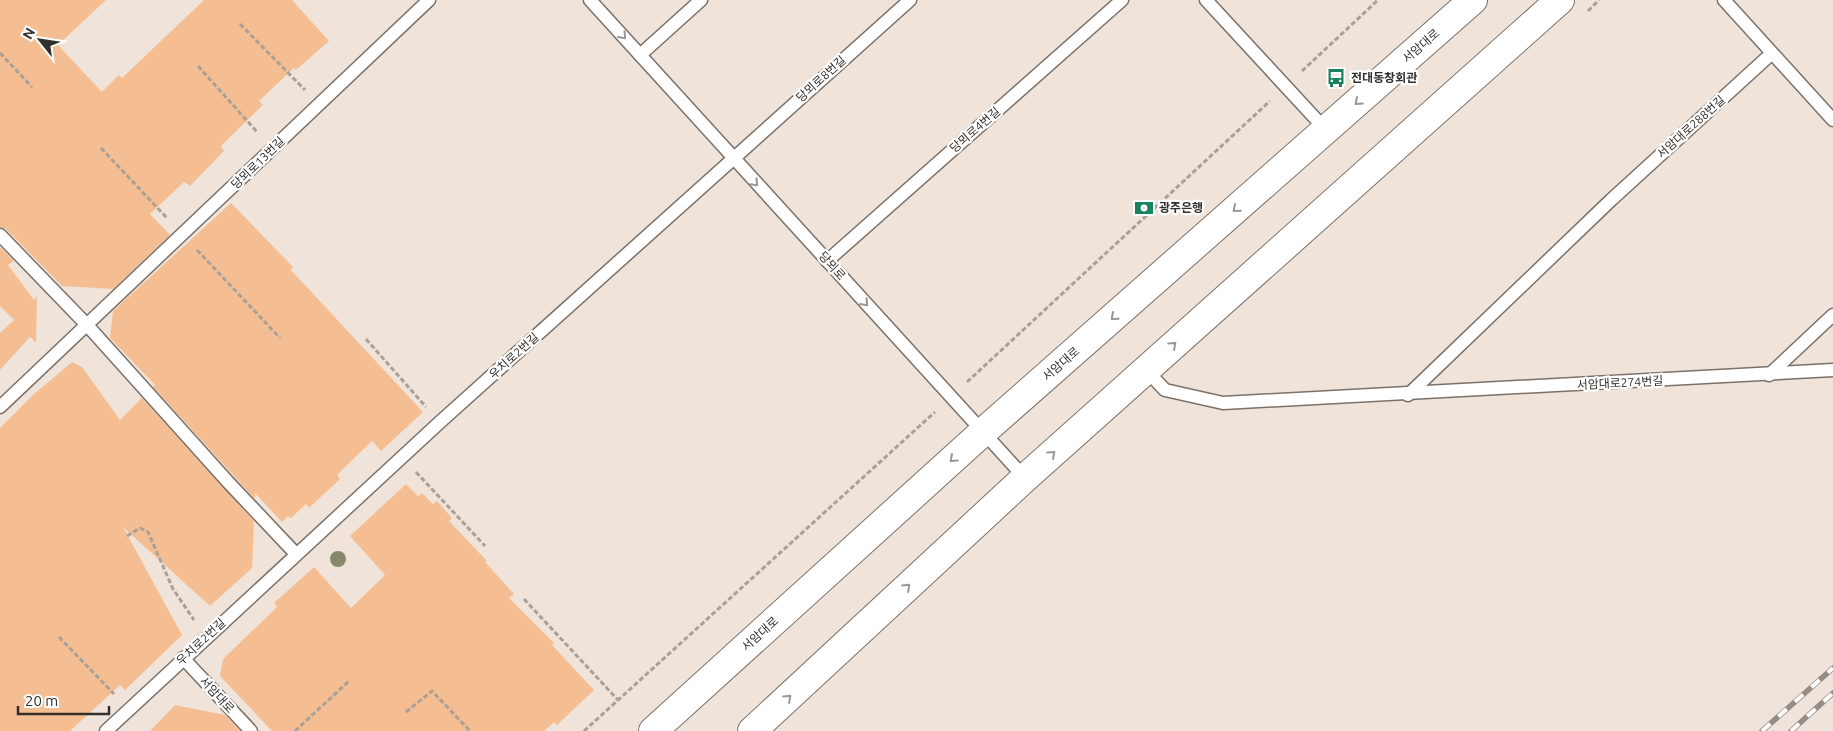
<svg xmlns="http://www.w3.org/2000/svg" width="1833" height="731" font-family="Ubuntu,'Noto Sans KR',sans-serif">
<rect width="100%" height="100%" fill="#f0e4da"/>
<g fill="#f5be92">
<path d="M0,0h106l-48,45 44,47 17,-17 3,3 82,-78h88l37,41 -33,29 -2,-2 -35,33 4,4 -42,41 3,5 -34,35 -6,-4 -34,32 20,21 -57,54 -51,-3 -56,-57 -6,-2z"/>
<path d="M231,203l62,64 -2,3 132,142 -42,39 -9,-10 -35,34 3,4 -31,29 -3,-4 -15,14 -3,-2 -6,6 -27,-29v6l-21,-23 -81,-89 2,-2 -45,-47 3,-27z"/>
<path d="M0,247l14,14 -6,4 26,35 3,-4 -1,47 -6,-6 -30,33v-37l14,-13 -14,-14z"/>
<path d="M72,362l10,5 38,53 22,-22 112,123 -2,47 -42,38 -87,-79 59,108 -57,55 -5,-5 -50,46h-70v-303l33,-33z"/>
<path d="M406,484l12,12 4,-3 11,11 4,-3 15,17 -3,3 38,40 -2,1 29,32 -5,4 45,45 -2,2 42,45 -37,35 -3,-3 -10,9h-272l-52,-55 3,-17 54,-52 -3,-4 40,-36 37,41 34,-33 -35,-39z"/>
<path d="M175,705l50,10 15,16h-90z"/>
</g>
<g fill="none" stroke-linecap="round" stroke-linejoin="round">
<g stroke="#7b7169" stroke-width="15">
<g id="lane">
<path d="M590,0l435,478"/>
<path d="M1206,0l120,130"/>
<path d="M1724,0l109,120"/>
<path d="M640,55l61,-55"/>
<path d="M0,235l87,90 141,157 68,72"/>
<path d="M827,261l295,-261"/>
<path d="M1146,370l19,20 58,13 610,-33"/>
<path d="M1769,375l64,-60"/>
<path d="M1408,395l203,-195 160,-146"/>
<path d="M0,407l429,-407"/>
<path d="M183,658l68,73"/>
<path d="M106,731l334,-309 470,-422"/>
</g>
</g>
<g stroke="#7b7169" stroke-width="30">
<g id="primary">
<path d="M653,731l330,-299 490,-432"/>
<path d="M752,731l273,-253 535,-478"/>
</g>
</g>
<g stroke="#a9a098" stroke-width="3" stroke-dasharray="5 2.5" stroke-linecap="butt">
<path d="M1588,11l11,-11"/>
<path d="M240,24l65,66"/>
<path d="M0,53l32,34"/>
<path d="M198,66l60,67"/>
<path d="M1302,71l76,-71"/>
<path d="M101,148l66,70"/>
<path d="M197,250l83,88"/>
<path d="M366,339l60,68"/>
<path d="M967,382l303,-281"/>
<path d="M416,472l69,74"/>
<path d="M127,536l13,-8 8,4 25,57 21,31"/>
<path d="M524,599l94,101"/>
<path d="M59,637l55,57"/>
<path d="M406,712l26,-21 38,40"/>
<path d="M295,731l54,-50"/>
<path d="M584,731l351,-319"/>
</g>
<use href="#lane" stroke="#fff" stroke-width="12"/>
<use href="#primary" stroke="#fff" stroke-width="28"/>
<g stroke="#958c85" stroke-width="5.5">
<g id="rail">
<path d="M1762,731l71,-63"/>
<path d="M1791,731l42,-38"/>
</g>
</g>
<use href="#rail" stroke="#fff" stroke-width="4" stroke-dasharray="11" stroke-linecap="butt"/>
</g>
<circle fill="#85886a" cx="338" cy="559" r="8"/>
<defs><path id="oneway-chevron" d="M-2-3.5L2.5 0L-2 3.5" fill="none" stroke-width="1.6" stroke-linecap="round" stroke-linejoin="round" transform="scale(1.25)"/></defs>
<g stroke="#999795">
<use href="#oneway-chevron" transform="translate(623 36) rotate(48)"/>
<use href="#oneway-chevron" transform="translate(1358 102) rotate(138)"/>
<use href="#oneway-chevron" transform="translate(755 183) rotate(47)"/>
<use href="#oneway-chevron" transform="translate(1236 209) rotate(139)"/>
<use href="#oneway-chevron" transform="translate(865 303) rotate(48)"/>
<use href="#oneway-chevron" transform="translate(1114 317) rotate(139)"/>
<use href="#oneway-chevron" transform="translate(1173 345) rotate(-42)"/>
<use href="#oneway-chevron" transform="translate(1052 454) rotate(-42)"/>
<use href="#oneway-chevron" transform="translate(953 459) rotate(138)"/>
<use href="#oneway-chevron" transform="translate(907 587) rotate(-43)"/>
<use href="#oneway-chevron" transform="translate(788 698) rotate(-43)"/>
</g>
<defs>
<g id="bus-bare" transform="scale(1.5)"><path d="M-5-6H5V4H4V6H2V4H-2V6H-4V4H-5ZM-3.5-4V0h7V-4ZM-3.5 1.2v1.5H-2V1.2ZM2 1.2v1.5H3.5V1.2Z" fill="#17825e" stroke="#fff" stroke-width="2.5" paint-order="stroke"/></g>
<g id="bank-bare" transform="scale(1.5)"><path d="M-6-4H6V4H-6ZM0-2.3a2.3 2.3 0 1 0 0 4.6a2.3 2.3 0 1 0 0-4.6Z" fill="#17825e" stroke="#fff" stroke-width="2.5" paint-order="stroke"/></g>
</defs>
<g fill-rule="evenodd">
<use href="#bus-bare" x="1336" y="78"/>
<use href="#bank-bare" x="1144" y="208"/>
</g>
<g text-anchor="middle" stroke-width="4.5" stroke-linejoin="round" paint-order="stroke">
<g font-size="12" fill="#332f2b" stroke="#fff">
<text transform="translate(1421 46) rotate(-41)" y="4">서암대로</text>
<text transform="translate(821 79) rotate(-42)" y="4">당뫼로8번길</text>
<text transform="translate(1691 127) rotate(-42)" y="4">서암대로288번길</text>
<text transform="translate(975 130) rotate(-41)" y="4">당뫼로4번길</text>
<text transform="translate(258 163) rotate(-44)" y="4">당뫼로13번길</text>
<text transform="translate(832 266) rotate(48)" y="4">당뫼로</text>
<text transform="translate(514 356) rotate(-42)" y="4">우치로2번길</text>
<text transform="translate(1061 364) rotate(-41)" y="4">서암대로</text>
<text transform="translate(1620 383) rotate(-3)" y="4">서암대로274번길</text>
<text transform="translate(760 634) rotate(-42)" y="4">서암대로</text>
<text transform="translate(201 642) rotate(-43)" y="4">우치로2번길</text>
<text transform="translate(217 695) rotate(47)" y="4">서암대로</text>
</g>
<g font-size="12" font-weight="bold" fill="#332f2b" stroke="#fff" text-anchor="start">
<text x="1351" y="82">전대동창회관</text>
<text x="1159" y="212">광주은행</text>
</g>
</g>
<g transform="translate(40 40) rotate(300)" stroke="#ffffff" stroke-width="4" paint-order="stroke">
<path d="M0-4L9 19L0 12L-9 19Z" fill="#332f2b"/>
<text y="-8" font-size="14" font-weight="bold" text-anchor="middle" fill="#332f2b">N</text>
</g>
<path d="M18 706v8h91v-8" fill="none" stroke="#332f2b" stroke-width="2.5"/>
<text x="25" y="706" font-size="15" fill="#332f2b" stroke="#ffffff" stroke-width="4" paint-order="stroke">20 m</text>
</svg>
